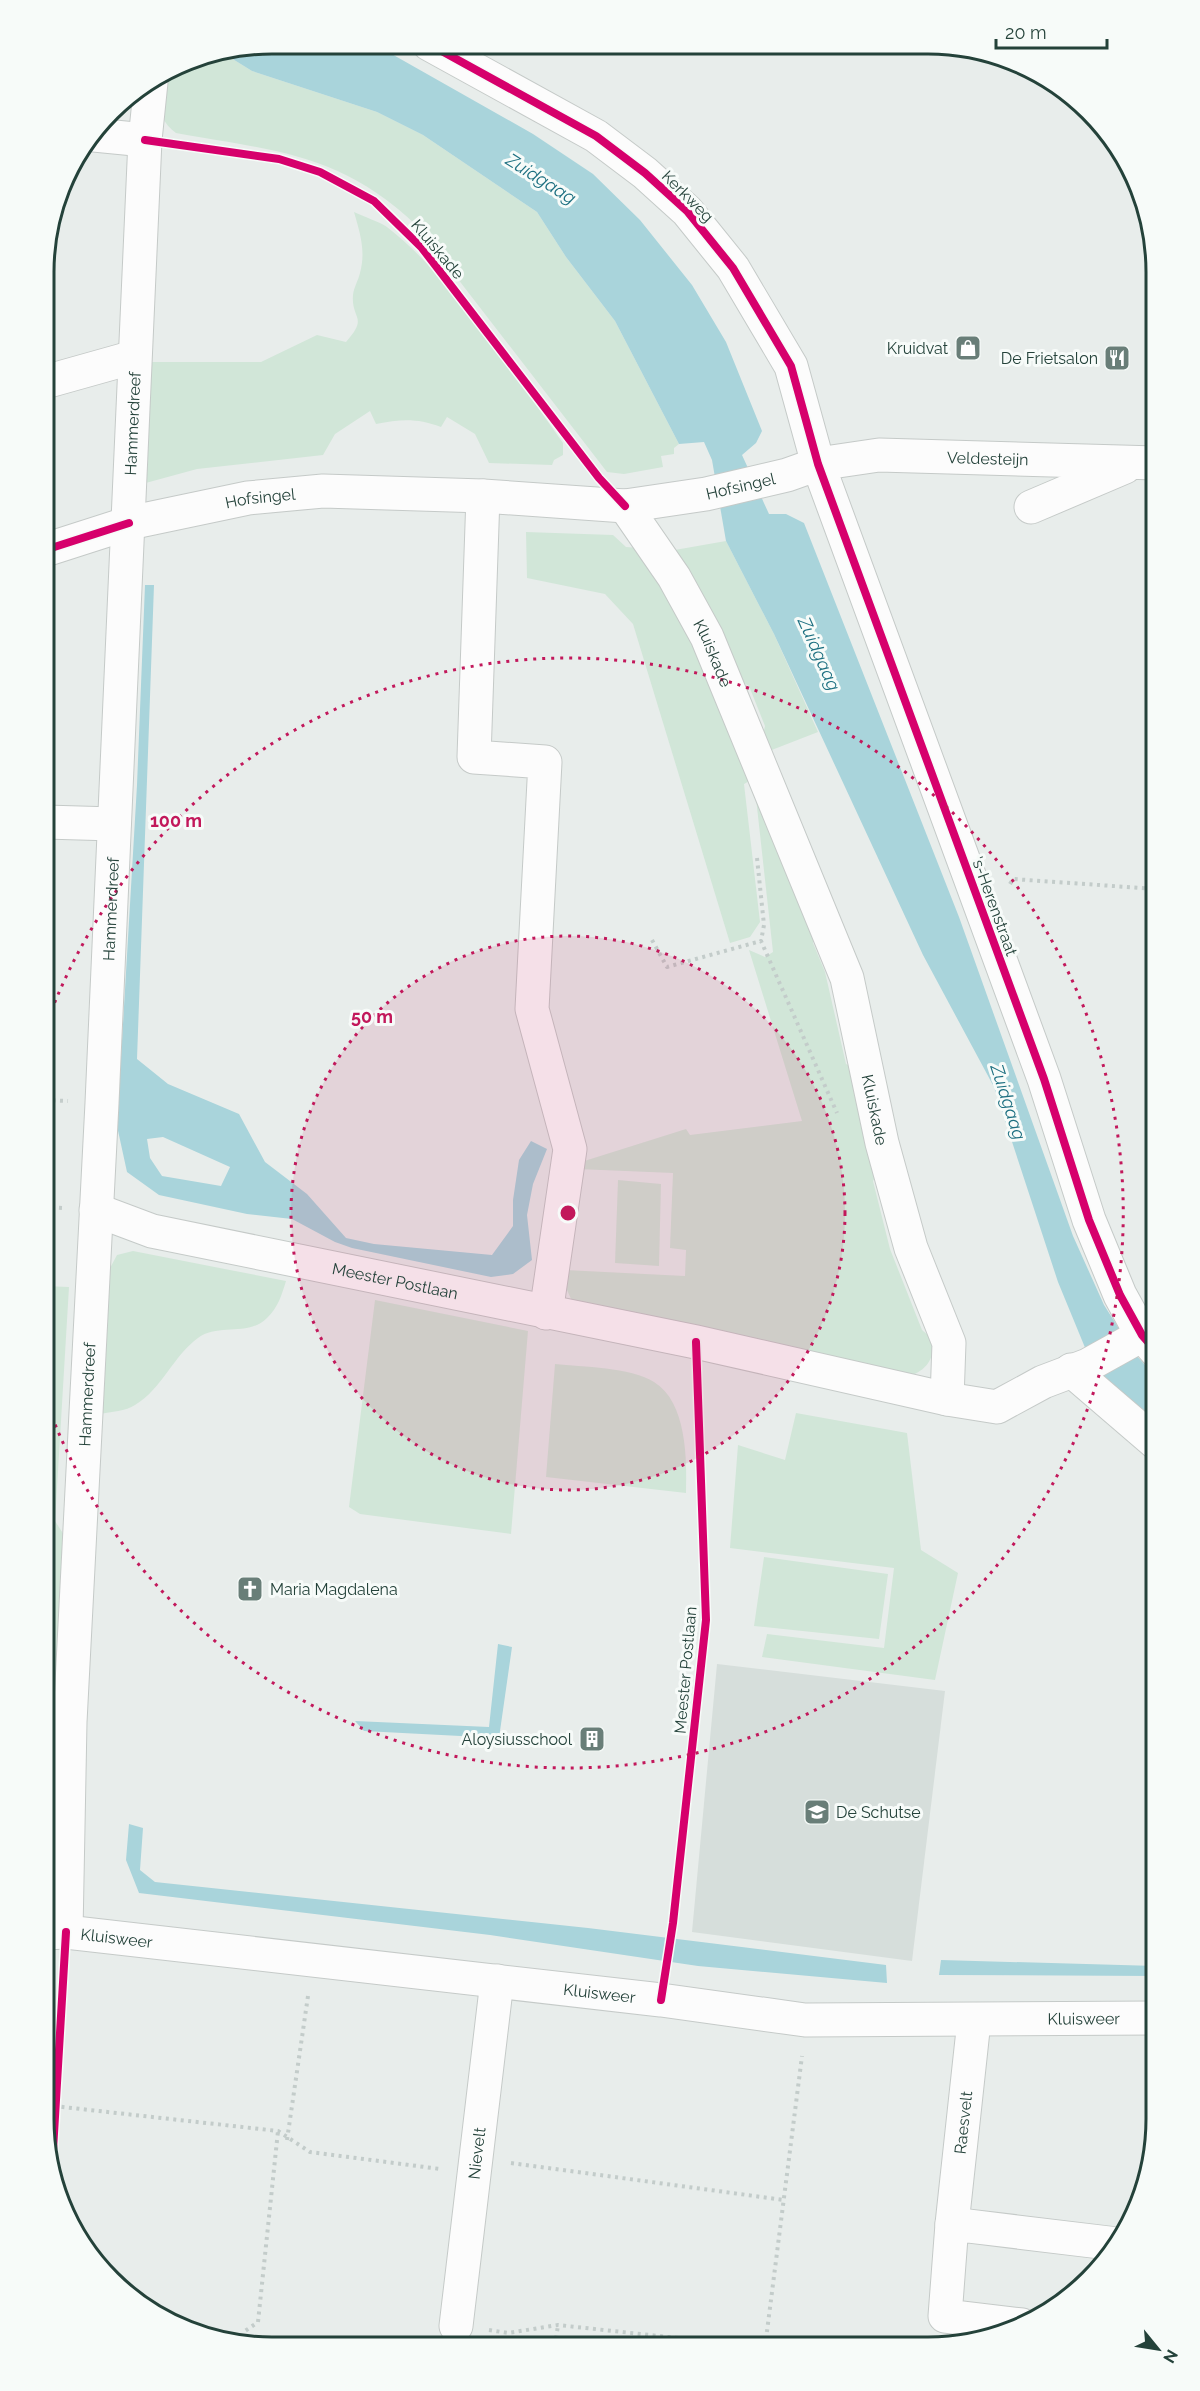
<svg xmlns="http://www.w3.org/2000/svg" width="1200" height="2391" font-family="Raleway,sans-serif">
<rect width="100%" height="100%" fill="#e8edeb"/>
<path fill="#d6dedb" d="M717,1664l228,27 -33,270 -220,-29z"/>
<g fill="#d1e6d8">
<path d="M223,53l29,18 125,41 46,23 114,77 29,45 49,64 64,123 -5,4v6l-13,2 2,11 -39,7 -17,-2 -190,-246c-76,-73 -142,-75 -241,-93 -21,-15 -16,-34 -15,-57l24,-15z"/>
<path d="M354,212c10,5 24,9 33,15 68,53 125,146 176,216v12l-9,5 -2,5 -63,-2 -14,-29 -28,-17 -6,10c-24,-9 -40,-8 -65,-3l-6,-13 -35,23 -12,21 -126,14 -55,15 6,-122h113l56,-27 29,7c23,-26 5,-22 7,-47 1,-8 5,-14 7,-22 6,-22 0,-40 -6,-61z"/>
<path d="M526,532l87,3 13,12 13,1 47,78 69,152 -11,6 16,138 -10,15 -20,6 -97,-319 -28,-30 -78,-16z"/>
<path d="M726,541l48,93 44,98 -54,21 -3,-10 4,-17 -16,-40 -12,-7 -68,-128z"/>
<path d="M755,789l60,142 -2,12 12,29 21,92 10,5 24,100 -7,12 17,68 32,81 13,11c-3,20 -7,28 -27,36l-336,-76 -5,-11 -2,-20 120,6 1,-26 -16,-2 3,-75 -96,-4 1,-6 108,-34 4,6 112,-14 -53,-171 16,7 8,-5z"/>
<path d="M618,1180l43,4 -2,82 -44,-3z"/>
<path d="M133,1251l153,30c-4,13 -8,27 -19,37 -19,19 -48,5 -69,20 -25,18 -36,51 -63,67 -9,6 -24,7 -35,9l9,-144 8,-15z"/>
<path d="M44,1286l25,1 -14,234 9,14 -4,137 -8,5 -4,32 -4,4z"/>
<path d="M375,1300l153,31 -17,203 -151,-20 -11,-7z"/>
<path d="M555,1364c28,3 75,3 99,18 33,20 33,78 32,111l-140,-16z"/>
<path d="M796,1413l111,20 14,117 37,23 -23,107 -173,-23 5,-23 117,14 10,-80 -164,-20 8,-103 47,15z"/>
<path d="M764,1557l124,17 -9,65 -125,-13z"/>
<path d="M604,2336l85,11h-98z"/>
</g>
<g fill="#a9d4db" fill-rule="evenodd">
<path d="M272,44h102l159,90 60,40 47,46 52,65 34,57 36,89 -6,12 -14,12 27,59h17l18,9 155,394 114,319 31,69 31,49 21,23v47l-53,-48 -17,-26 -28,-68 -64,-195 -71,-132 -149,-321 -48,-93 -14,-81 -8,-18 -25,2 -64,-123 -49,-64 -29,-45 -114,-77 -46,-23 -125,-41 -29,-18z"/>
<path d="M145,585h9l-17,474 31,25 71,30 26,48 42,32 39,44 28,6 118,11 21,-29v-26l6,-40 12,-19 16,8 -14,35 -6,31 5,45 -19,14 -22,3 -139,-29 -17,-6 -43,-23 -45,-5 -88,-19 -32,-23 -10,-46 20,-341zM163,1137l67,30 -9,19 -59,-10 -12,-18 -3,-19z"/>
<path d="M498,1644l14,3 -13,91 -135,-7 -9,-10 134,6z"/>
<path d="M129,1824l14,4 -3,42 15,12 433,46 298,37 1,18 -189,-17 -208,-31 -351,-42 -13,-33z"/>
<path d="M941,1960l215,6v10l-217,-1z"/>
</g>
<g fill="none" stroke-linecap="round" stroke-linejoin="round">
<g stroke="#c5cac8" stroke-width="35">
<g id="minor">
<path d="M429,44l167,92 49,37 42,38 46,57 58,98 27,98 226,615 45,141 31,75 22,40 14,16"/>
<path d="M94,135l51,5"/>
<path d="M45,382l89,-25"/>
<path d="M483,496l-9,261 71,5 -13,247 38,140 -24,164"/>
<path id="s1" d="M625,506l49,71 33,60 140,341 35,165 29,105 38,95 -2,56"/>
<path d="M1031,507l94,-40"/>
<path id="s2" d="M45,550l84,-27 119,-25 75,-7 160,5 142,10 81,-12 81,-19 31,-11 61,-9 277,8"/>
<path d="M45,822l69,2"/>
<path id="s3" d="M96,1210l56,21 544,111 251,57 50,8 46,-25 45,-17 54,-30"/>
<path d="M1071,1370l85,73"/>
<path id="s4" d="M66,1932l4,-210 32,-619 43,-963 6,-58"/>
<path id="s5" d="M45,1933l21,-1 595,68 144,20 351,-2"/>
<path id="s6" d="M952,2224l22,-203"/>
<path d="M1022,2325l-77,-9 7,-92 165,20"/>
<path id="s7" d="M456,2326l41,-345"/>
</g>
</g>
<g stroke="#c3ccca" stroke-width="4" stroke-dasharray="3 4.5" stroke-linecap="butt">
<path d="M757,858l7,67 -3,16"/>
<path d="M1010,884l3,-5 143,10"/>
<path d="M652,940l15,27 94,-26 76,172"/>
<path d="M45,1100l23,1"/>
<path d="M44,1207l18,1"/>
<path d="M54,2106l224,25 32,21 130,17"/>
<path d="M287,2140l21,-144"/>
<path d="M511,2163l273,37"/>
<path d="M489,2330l19,3 50,-8 202,22"/>
<path d="M243,2345l2,-14 13,-9 20,-191"/>
<path d="M555,2346l3,-21"/>
<path d="M765,2347l37,-291"/>
</g>
<use href="#minor" stroke="#fcfcfc" stroke-width="33"/>
<g stroke="#f7fbf9" stroke-width="11">
<g id="cycleway">
<path d="M429,44l167,92 49,37 42,38 46,57 58,98 27,98 226,615 45,141 31,75 22,40 14,16"/>
<path d="M145,140l134,19 41,13 54,29 48,47 177,230 26,28"/>
<path d="M45,550l84,-27"/>
<path d="M661,2000l12,-77 33,-303 -10,-278"/>
<path d="M52,2167l14,-235"/>
</g>
</g>
<use href="#cycleway" stroke="#d6006c" stroke-width="8"/>
</g>
<circle cx="568" cy="1213" r="277" fill="#c2185b" fill-opacity=".12"/>
<g fill="none" stroke="#c2185b" stroke-width="3" stroke-dasharray="3 6">
<circle cx="568" cy="1213" r="277"/>
<path d="M45 1028A555 555 0 1 1 45 1398"/>
</g>
<defs>
<g id="shop-square" transform="scale(1.35)"><rect x="-9" y="-9" width="18" height="18" rx="4" fill="#697e78" stroke="#f7fbf9"/><path d="M-5-2.5h2.3a2.7 3.5 0 0 1 5.4 0H5L5.5 6h-11ZM-1.5-2.5h3a1.5 2.3 0 0 0-3 0Z" fill="#fff"/></g>
<g id="restaurant-square" transform="scale(1.35)"><rect x="-9" y="-9" width="18" height="18" rx="4" fill="#697e78" stroke="#f7fbf9"/><path d="M-5-6h1v4h1v-4h1v4h1v-4h1v5L-1.5 .5V6h-2V.5L-5-1ZM5-6V6H3V1.5H1.5Q1.5-4 5-6Z" fill="#fff"/></g>
<g id="church-square" transform="scale(1.35)"><rect x="-9" y="-9" width="18" height="18" rx="4" fill="#697e78" stroke="#f7fbf9"/><path d="M-1.2-6h2.4v3.5h3.3v2.4h-3.3V6h-2.4V-.1h-3.3v-2.4h3.3Z" fill="#fff"/></g>
<g id="building-square" transform="scale(1.35)"><rect x="-9" y="-9" width="18" height="18" rx="4" fill="#697e78" stroke="#f7fbf9"/><path d="M-4-6H4V6H1V3H-1V6H-4ZM-2.5-4.3h1.7v1.8h-1.7ZM.8-4.3h1.7v1.8H.8ZM-2.5-1h1.7V.8h-1.7ZM.8-1h1.7V.8H.8Z" fill="#fff"/></g>
<g id="school-square" transform="scale(1.35)"><rect x="-9" y="-9" width="18" height="18" rx="4" fill="#697e78" stroke="#f7fbf9"/><path d="M0-5L7-2L0 1L-7-2ZM-4 1L0 2.5L4 1V4Q0 6-4 4Z" fill="#fff"/></g>
</defs>
<g fill-rule="evenodd">
<use href="#shop-square" x="968" y="348"/>
<use href="#restaurant-square" x="1117" y="358"/>
<use href="#church-square" x="250" y="1589"/>
<use href="#building-square" x="592" y="1739"/>
<use href="#school-square" x="817" y="1812"/>
</g>
<g text-anchor="middle" stroke-width="6" stroke-linejoin="round" paint-order="stroke">
<g font-size="16" fill="#24423a" stroke="#f7fbf9">
<text transform="translate(688 196) rotate(45)" y="6">Kerkweg</text>
<text transform="translate(438 249) rotate(50)" y="6">Kluiskade</text>
<text dy="6" stroke="none"><textPath href="#s4" startOffset="1510">Hammerdreef</textPath></text>
<text dy="6" stroke="none"><textPath href="#s2" startOffset="956">Veldesteijn</textPath></text>
<text dy="6" stroke="none"><textPath href="#s2" startOffset="705">Hofsingel</textPath></text>
<text dy="6" stroke="none"><textPath href="#s2" startOffset="222">Hofsingel</textPath></text>
<text dy="6" stroke="none"><textPath href="#s1" startOffset="172">Kluiskade</textPath></text>
<text transform="translate(995 906) rotate(70)" y="6">'s-Herenstraat</text>
<text dy="6" stroke="none"><textPath href="#s4" startOffset="1024">Hammerdreef</textPath></text>
<text dy="6" stroke="none"><textPath href="#s1" startOffset="658">Kluiskade</textPath></text>
<text dy="6" stroke="none"><textPath href="#s3" startOffset="308">Meester Postlaan</textPath></text>
<text dy="6" stroke="none"><textPath href="#s4" startOffset="538">Hammerdreef</textPath></text>
<text transform="translate(685 1670) rotate(-85)" y="6">Meester Postlaan</text>
<text dy="6" stroke="none"><textPath href="#s5" startOffset="72">Kluisweer</textPath></text>
<text dy="6" stroke="none"><textPath href="#s5" startOffset="558">Kluisweer</textPath></text>
<text dy="6" stroke="none"><textPath href="#s5" startOffset="1044">Kluisweer</textPath></text>
<text dy="6" stroke="none"><textPath href="#s6" startOffset="102">Raesvelt</textPath></text>
<text dy="6" stroke="none"><textPath href="#s7" startOffset="174">Nievelt</textPath></text>
</g>
<g font-size="16" fill="#24423a" stroke="#f7fbf9" text-anchor="end">
<text x="948" y="354">Kruidvat</text>
<text x="1098" y="364">De Frietsalon</text>
<text x="270" y="1595" text-anchor="start">Maria Magdalena</text>
<text x="572" y="1745">Aloysiusschool</text>
<text x="836" y="1818" text-anchor="start">De Schutse</text>
</g>
<g font-size="18" font-style="italic" fill="#1c6f80" stroke="#f7fbf9">
<text transform="translate(541 179) rotate(32)" y="6">Zuidgaag</text>
<text transform="translate(819 654) rotate(66)" y="6">Zuidgaag</text>
<text transform="translate(1008 1102) rotate(72)" y="6">Zuidgaag</text>
</g>
</g>
<path d="M0 0H1200V2391H0ZM272 54H928A218 218 0 0 1 1146 272V2119A218 218 0 0 1 928 2337H272A218 218 0 0 1 54 2119V272A218 218 0 0 1 272 54Z" fill="#f7fbf9" fill-rule="evenodd"/>
<path fill="none" stroke="#24423a" stroke-width="3" d="M272 54H928A218 218 0 0 1 1146 272V2119A218 218 0 0 1 928 2337H272A218 218 0 0 1 54 2119V272A218 218 0 0 1 272 54Z"/>
<circle cx="568" cy="1213" r="9" fill="#c2185b" stroke="#f7fbf9" stroke-width="3"/>
<g font-size="18" text-anchor="middle" font-weight="bold" fill="#c2185b" stroke="#f7fbf9" stroke-width="6" stroke-linejoin="round" paint-order="stroke">
<text x="176" y="827">100 m</text>
<text x="372" y="1023">50 m</text>
</g>
<g transform="translate(1158 2349) rotate(120)" stroke="#f7fbf9" stroke-width="4.5" paint-order="stroke">
<path d="M0-4.5L10 22L0 15L-10 22Z" fill="#24423a"/>
<text y="-9" font-size="16" font-weight="bold" text-anchor="middle" fill="#24423a">N</text>
</g>
<path d="M996 39v9h111v-9" fill="none" stroke="#24423a" stroke-width="3"/>
<text x="1005" y="39" font-size="18" fill="#24423a" stroke="#f7fbf9" stroke-width="4.5" paint-order="stroke">20 m</text>
</svg>
